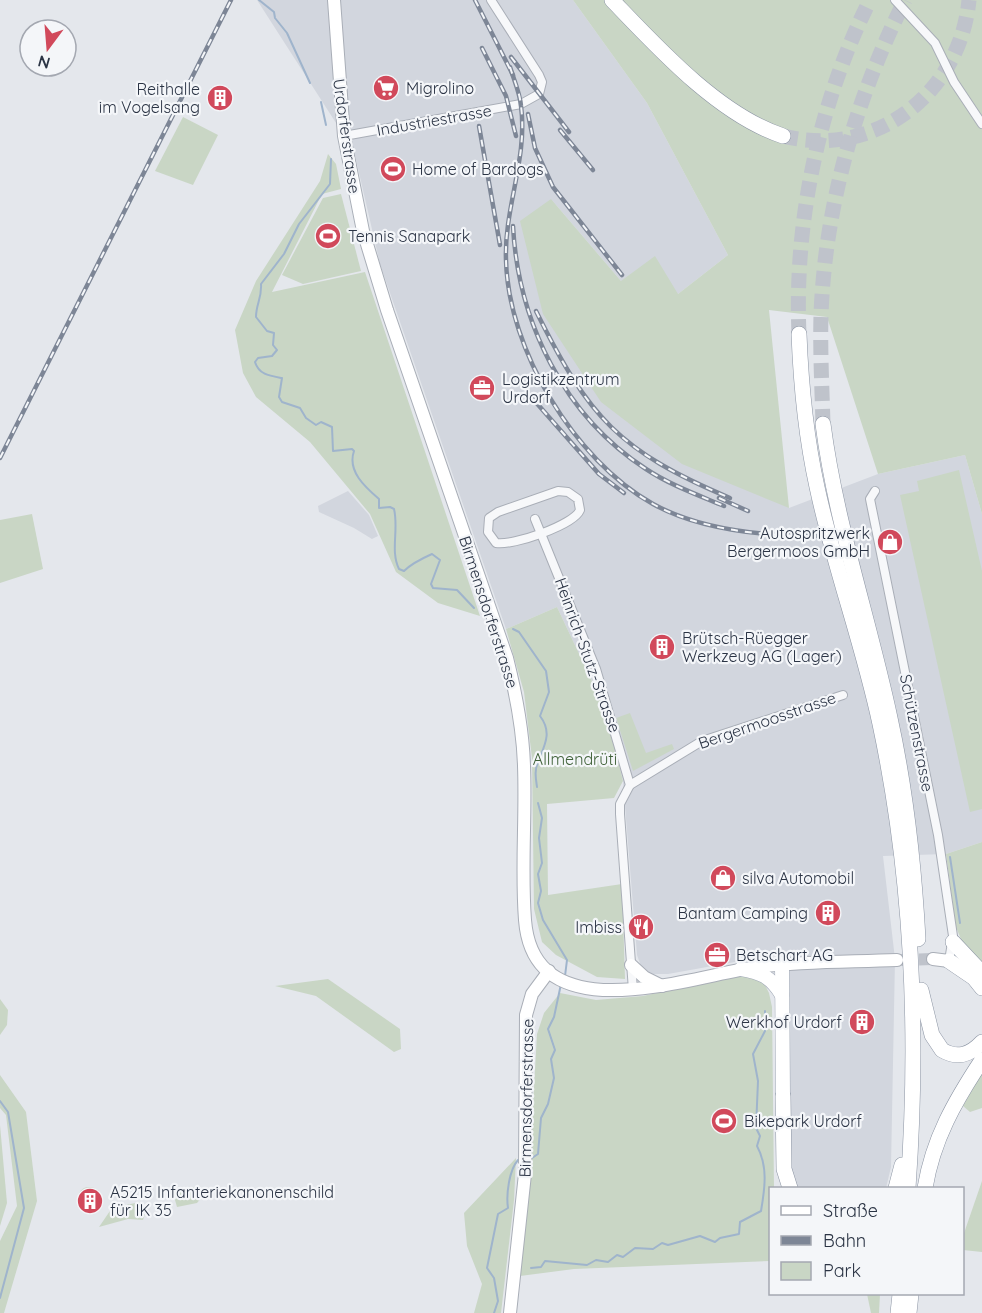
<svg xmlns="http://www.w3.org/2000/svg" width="982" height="1313" font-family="Quicksand,sans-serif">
<rect width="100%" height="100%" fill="#e4e7ec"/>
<g fill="#d2d6de">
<path d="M257,0h316l74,103 81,152 -50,39 -57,-13 -70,-82 238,309 89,-34 87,-19 17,59v328l-36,12 -63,2 12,103 -4,208 -5,21h-92l-6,-16 -3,-219 -117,21h-15l-11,-5 -5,-14 -14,-174 -17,-70 -49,-104 -51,22 -126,-365 -26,-113z"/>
<path d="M348,491l21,24 9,21 -6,3 -18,-11 -35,-16 -1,-6z"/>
</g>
<g fill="#c9d6c5">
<path d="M573,0h409v514l-17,-59 -87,19 -51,-157 -58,-7 20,198 -107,-44 -81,-62 -58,-88 -23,-93 31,-22 70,82 34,-25 23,38 50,-39 -81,-152z"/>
<path d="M183,117l35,18 -25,50 -38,-14z"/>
<path d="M328,154l8,10 5,25 -19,5 -50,98 93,-20 115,344 -42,-13 -42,-31 -26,-58 -60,-72 -54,-45 -13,-24 -8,-43 21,-49 64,-100z"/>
<path d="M341,194l20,77 -58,13 -21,-9 41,-77z"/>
<path d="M959,470l23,101v238l-12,3 -70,-317 19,-4 -2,-10z"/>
<path d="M32,514l11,55 -43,14v-63z"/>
<path d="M557,607l49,104 17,70 -9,17 -67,6 1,91 74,-11 3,95 -28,-2 -41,-22 -14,-13 -8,-33 -2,-151 -8,-66 -18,-63z"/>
<path d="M630,713l16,40 26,-9 2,5 -41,22 -17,-53z"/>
<path d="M982,842v123l-17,-16 -9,-22 -10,-73z"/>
<path d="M746,974l15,3 8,16 3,14 2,181h-4v73l-196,8 -54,7 7,-63 10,-179 7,-21 16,-20 36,7 47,-4z"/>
<path d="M328,979l72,50 1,20 -7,3 -78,-56 -41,-10z"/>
<path d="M0,999l8,11 -1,15 -7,10z"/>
<path d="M982,1073v35l-12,4 -7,-6z"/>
<path d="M0,1075l26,37 11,89 -33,112h-4v-72l17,-35 -11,-91 -6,-7z"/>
<path d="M0,1125l7,78 -7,23z"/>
<path d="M516,1158l-2,42 -13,113h-27l8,-29 -15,-38 -3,-33z"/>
<path d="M982,1181v71l-19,-2v-14z"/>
<path d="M199,1186l3,11 -5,6 -20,4 -2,-7 6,-10z"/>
<circle cx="89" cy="1198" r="11"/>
<path d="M140,1202l7,7 -4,11 -15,-1 -29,8 13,-19z"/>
<path d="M867,1294h13l-1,19h-8z"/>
</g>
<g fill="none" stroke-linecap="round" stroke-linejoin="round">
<g stroke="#9fb4cc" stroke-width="2">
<path d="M259,0l15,12 1,6 12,15 23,50"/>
<path d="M321,102l5,23"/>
<path d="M331,159l-1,25 -31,40 -15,30 -23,30c1,14 -5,20 -5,33l11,14 7,2 -1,12 4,5 -5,6 -14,2 -3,4c4,13 15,14 27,16l-3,19 3,5 18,6 6,10 10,7 5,-3 11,5 1,24 19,-2 2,2c-7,20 11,36 25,48v9l11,-1 4,2c5,20 -4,42 5,60l5,2c8,-8 19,-13 28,-17l8,6 -9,24 2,4 24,2 17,18"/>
<path d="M513,629l6,3 27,39 3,21 -9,24c13,17 4,30 -2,46 -4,9 -2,17 -1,25"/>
<path d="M538,803l4,15 -3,20 3,25 -4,11 3,17 -3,12 5,17 24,40 -2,16"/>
<path d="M950,857l10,66"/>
<path d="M0,1101l8,11 16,96 -24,90"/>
<path d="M532,1158l6,-4 3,-36 7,-14 6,-26 -3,-19 4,-9 -7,-21 6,-12 7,-33"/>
<path d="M531,1268l10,-1 4,-6 42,4 9,-5 12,2 9,-7 6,2 12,-9 18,1 9,-6 6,2 32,-9 15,6 5,-4 19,-4 1,-12 21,-11c4,-23 7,-45 -4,-65l3,-10 -4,-8 2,-47 -5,-27 12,-23v-20"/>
<path d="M494,1313l4,-12 -4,-23 -7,-10 11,-54 10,-6c-2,-13 1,-38 10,-48"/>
</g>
<path stroke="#bfc3cb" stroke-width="12" stroke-dasharray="12 6" stroke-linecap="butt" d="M901,960l32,-1"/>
<g stroke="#bfc3cb" stroke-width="15" stroke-dasharray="15 8" stroke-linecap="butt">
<path d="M783,136c92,23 177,-42 186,-136"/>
<path d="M799,334c-5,-113 20,-232 71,-334"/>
<path d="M823,424c-1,-36 -3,-73 -2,-109 4,-110 35,-217 84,-315"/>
</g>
<g stroke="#a9aeb7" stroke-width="10">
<g id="minor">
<path d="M895,0l40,43 19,39 28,42"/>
<path d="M344,136l177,-32 18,-10 3,-12 -3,-7 -48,-75"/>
<path d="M558,491l10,1 10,7 2,11c-6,15 -67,36 -84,33l-8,-11 1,-14 9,-6z"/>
<path d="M875,491l-5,8 68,336 15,101 -4,25"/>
<path d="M535,519l61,150 34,116 -10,19v10l13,176"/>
<path d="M630,785l72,-44 141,-46"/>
</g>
</g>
<g stroke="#a9aeb7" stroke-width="14">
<g id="secondary">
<path d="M334,0l10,136 19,95 24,79 120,348c9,36 16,71 17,108 2,51 -3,103 1,154 9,115 165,56 232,47 46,-6 93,-5 140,-7"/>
<path d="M933,959l16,2"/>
<path d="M631,965l13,12 18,9"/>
<path d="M510,1313l15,-139 1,-159 6,-21 17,-23"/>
</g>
</g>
<g stroke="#a3abb8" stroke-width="15">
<g id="primary">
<path d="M782,964l1,132"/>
<path d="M741,969c20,3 30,8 41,26"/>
</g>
</g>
<g stroke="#8b94a3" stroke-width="16">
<g id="motorway">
<path d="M612,0c46,48 107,115 171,136"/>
<path d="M799,334c2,52 7,103 18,153 17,80 46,157 63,237 32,151 39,310 28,464"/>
<path d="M823,424c13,100 46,195 67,294 16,73 24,147 28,221"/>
<path d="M953,942l29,31"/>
<path d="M949,961l25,17 8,10"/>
<path d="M921,990l11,45 10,15c15,9 28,5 40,-8"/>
<path d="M783,1096l1,73 6,19"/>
<path d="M896,1188l6,-23"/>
<path d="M925,1188c8,-49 30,-87 57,-128"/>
<path d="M898,1313l2,-19"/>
<path d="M909,1313l2,-19"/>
</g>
</g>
<use href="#minor" stroke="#f7f8fa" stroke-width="8"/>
<use href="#secondary" stroke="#fff" stroke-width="12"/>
<use href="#primary" stroke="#fff" stroke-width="14"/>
<use href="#motorway" stroke="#fff" stroke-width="15"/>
<g stroke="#7d8696" stroke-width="4.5">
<g id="rail">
<path d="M475,0l38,75"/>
<path d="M482,48l24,48 10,40"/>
<path d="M511,57l58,75"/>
<path d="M510,67c4,13 10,26 11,39 7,52 -17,102 -15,154 2,89 68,200 147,244 47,26 110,32 163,32"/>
<path d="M528,114l7,34 18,39 69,88"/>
<path d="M479,126l21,119"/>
<path d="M560,130l33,40"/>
<path d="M513,226c5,96 51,190 133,243 24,16 52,26 78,37"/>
<path d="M536,311c53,107 83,140 194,187"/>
<path d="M533,399l66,75 25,19"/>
<path d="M0,458l231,-458"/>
<path d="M719,498l29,13"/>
</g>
</g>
<use href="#rail" stroke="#f4f6f9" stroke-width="2" stroke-dasharray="7" stroke-linecap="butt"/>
</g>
<defs>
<g id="supermarket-disc" transform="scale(1.35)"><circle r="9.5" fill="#d1495b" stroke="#f4f6f9"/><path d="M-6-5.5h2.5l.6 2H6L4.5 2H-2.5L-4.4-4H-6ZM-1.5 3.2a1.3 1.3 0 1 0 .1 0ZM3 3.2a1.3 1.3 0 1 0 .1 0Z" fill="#fff"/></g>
<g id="building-disc" transform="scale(1.35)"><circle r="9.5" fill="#d1495b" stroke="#f4f6f9"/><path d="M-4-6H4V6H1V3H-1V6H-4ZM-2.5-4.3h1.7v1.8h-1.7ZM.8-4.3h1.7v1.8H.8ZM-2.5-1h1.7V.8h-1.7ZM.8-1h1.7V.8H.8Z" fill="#fff"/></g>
<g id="stadium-disc" transform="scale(1.35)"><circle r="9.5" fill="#d1495b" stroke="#f4f6f9"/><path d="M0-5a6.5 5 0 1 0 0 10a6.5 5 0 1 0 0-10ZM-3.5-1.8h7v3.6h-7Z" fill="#fff"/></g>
<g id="office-disc" transform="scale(1.35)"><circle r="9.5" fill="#d1495b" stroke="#f4f6f9"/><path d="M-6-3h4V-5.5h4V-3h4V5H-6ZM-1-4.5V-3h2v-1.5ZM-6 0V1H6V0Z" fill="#fff"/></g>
<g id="shop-disc" transform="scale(1.35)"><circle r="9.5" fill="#d1495b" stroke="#f4f6f9"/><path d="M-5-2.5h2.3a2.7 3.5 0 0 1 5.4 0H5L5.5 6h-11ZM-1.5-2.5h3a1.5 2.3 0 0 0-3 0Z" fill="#fff"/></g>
<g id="restaurant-disc" transform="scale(1.35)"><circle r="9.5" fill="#d1495b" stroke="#f4f6f9"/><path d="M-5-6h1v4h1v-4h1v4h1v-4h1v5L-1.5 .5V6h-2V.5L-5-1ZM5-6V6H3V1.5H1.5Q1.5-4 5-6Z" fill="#fff"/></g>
</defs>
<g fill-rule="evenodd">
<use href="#supermarket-disc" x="386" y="88"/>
<use href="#building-disc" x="220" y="98"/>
<use href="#stadium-disc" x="393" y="169"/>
<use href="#stadium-disc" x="328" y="236"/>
<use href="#office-disc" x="482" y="388"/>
<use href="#shop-disc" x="890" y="542"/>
<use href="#building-disc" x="662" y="647"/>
<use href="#shop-disc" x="723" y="878"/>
<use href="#building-disc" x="828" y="913"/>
<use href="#restaurant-disc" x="641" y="927"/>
<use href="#office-disc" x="717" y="955"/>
<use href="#building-disc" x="862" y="1022"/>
<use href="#stadium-disc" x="724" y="1121"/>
<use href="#building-disc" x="90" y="1201"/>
</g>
<g text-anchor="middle" stroke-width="4.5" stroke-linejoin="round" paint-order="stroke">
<g font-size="16" fill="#2b3445" stroke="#f4f6f9" text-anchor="start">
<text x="406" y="94">Migrolino</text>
<text x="200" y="95" text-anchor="end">Reithalle<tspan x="200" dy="18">im Vogelsang</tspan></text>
<text x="412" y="175">Home of Bardogs</text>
<text x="348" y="242">Tennis Sanapark</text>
<text x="502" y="385">Logistikzentrum<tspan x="502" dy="18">Urdorf</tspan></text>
<text x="870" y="539" text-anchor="end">Autospritzwerk<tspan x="870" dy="18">Bergermoos GmbH</tspan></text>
<text x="682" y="644">Brütsch-Rüegger<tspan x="682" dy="18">Werkzeug AG (Lager)</tspan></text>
<text x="742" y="884">silva Automobil</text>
<text x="808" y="919" text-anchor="end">Bantam Camping</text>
<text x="622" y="933" text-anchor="end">Imbiss</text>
<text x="736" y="961">Betschart AG</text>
<text x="842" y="1028" text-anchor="end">Werkhof Urdorf</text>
<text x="744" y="1127">Bikepark Urdorf</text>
<text x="110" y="1198">A5215 Infanteriekanonenschild<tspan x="110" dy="18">für IK 35</tspan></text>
</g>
<g font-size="16" fill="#2b3445" stroke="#f4f6f9">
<text transform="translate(434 120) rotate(-10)" y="6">Industriestrasse</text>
<text transform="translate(347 136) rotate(82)" y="6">Urdorferstrasse</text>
<text transform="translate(489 612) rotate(72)" y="6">Birmensdorferstrasse</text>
<text transform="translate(588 655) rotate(70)" y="6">Heinrich-Stutz-Strasse</text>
<text transform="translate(767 720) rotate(-19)" y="6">Bergermoosstrasse</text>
<text transform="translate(917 733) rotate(79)" y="6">Schützenstrasse</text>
<text transform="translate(526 1098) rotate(-89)" y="6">Birmensdorferstrasse</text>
</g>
<g font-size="16" fill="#3f6138" stroke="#f4f6f9">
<text x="575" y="765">Allmendrüti</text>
</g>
</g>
<rect x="769" y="1187" width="195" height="108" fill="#f4f6f9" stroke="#a4a8b1" stroke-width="1.5"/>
<rect x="781" y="1206" width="30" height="9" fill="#ffffff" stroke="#a4a8b1" stroke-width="1.5"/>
<text x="823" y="1217" font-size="18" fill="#2b3445">Straße</text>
<rect x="781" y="1236" width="30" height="9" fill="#7d8696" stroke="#a4a8b1" stroke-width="1.5"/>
<text x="823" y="1247" font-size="18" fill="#2b3445">Bahn</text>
<rect x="781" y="1262" width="30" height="18" fill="#c9d6c5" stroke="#a4a8b1" stroke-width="1.5"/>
<text x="823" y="1277" font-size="18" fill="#2b3445">Park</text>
<g transform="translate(48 48) rotate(196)"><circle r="28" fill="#f4f6f9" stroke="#a4a8b1" stroke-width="1.5"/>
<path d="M0-4.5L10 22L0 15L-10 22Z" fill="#d1495b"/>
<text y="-9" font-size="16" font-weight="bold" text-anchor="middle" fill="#2b3445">N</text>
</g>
</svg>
